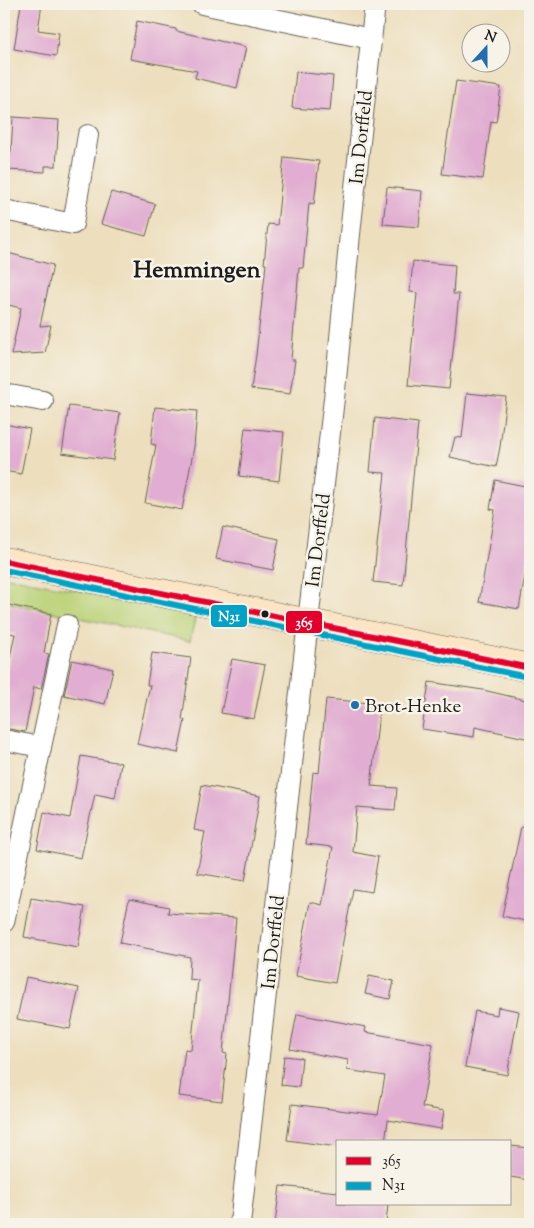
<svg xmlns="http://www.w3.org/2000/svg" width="534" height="1228" font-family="'Sorts Mill Goudy',serif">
<rect width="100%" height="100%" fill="#f7f3e8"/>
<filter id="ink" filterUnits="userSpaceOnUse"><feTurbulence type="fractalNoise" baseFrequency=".02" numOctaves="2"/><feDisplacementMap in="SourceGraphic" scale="10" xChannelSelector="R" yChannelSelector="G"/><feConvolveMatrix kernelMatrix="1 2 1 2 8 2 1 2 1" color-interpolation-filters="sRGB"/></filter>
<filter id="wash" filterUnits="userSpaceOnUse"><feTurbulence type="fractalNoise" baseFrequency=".0096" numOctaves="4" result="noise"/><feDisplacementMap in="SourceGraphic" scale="20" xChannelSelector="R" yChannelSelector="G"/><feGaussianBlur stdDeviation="1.12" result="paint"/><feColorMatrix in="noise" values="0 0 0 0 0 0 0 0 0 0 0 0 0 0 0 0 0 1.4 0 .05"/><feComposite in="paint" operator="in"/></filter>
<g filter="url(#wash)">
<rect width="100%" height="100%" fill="#eddfbe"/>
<path fill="#bad277" stroke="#6b774a" d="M4,576l192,38 -6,27 -186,-39z"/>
<g id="blocks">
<g fill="#e1add2">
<path d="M21,4h21l-4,26 21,3 -3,23 -42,-7z"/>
<path d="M137,21l39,8v2l70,16 -9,41 -42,-10 2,-7 -67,-12z"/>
<path d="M296,72l37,4 -3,35 -38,-3z"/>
<path d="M456,81l45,6 -5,35 -5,-1 -8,58 -41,-5z"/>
<path d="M13,117l46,3 -3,46h-11v6l-38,-2 1,-18h3z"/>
<path d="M284,157l35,4 -5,43 -5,-1 -6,65h-4l-8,92h4l-5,34 -39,-5 5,-34 10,-91h-2l4,-40 9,1z"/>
<path d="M387,187l35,4 -3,36 -36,-3z"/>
<path d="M111,192l44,12 -9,32 -45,-12z"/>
<path d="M4,252l49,13 -13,61 11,-1 -6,28 -34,2 10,-47 -17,-4z"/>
<path d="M413,261l42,4 -2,29h6l-10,95 -41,-4 9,-92 -7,-1z"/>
<path d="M467,393l39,4 -6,50 -4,20 -46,-10 5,-20 7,1z"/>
<path d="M69,406l51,7 -7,47 -51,-7z"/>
<path d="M155,407l42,4 -3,36 -12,63 -37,-7 11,-58 -5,-1z"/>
<path d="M375,418l43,5 -15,162 -30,-3 12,-109 -15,-1z"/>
<path d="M4,424l26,5 -9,45 -17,-3z"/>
<path d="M245,428l39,4 -5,49 -40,-5z"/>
<path d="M495,480l35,7v61l-11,61 -40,-7 16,-92 -5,-1z"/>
<path d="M223,527l56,12 -6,31 -57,-11z"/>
<path d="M4,604l47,10 -7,39 5,1 -8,35 -7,-2 -9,45 -21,-4v-42l11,-52 -11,-2z"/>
<path d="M152,653l39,5 -9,62h3l-7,33 -41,-9 13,-59h-3z"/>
<path d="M232,659l33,6 -11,54 -33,-6z"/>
<path d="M72,660l41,9 -8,35 -41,-9z"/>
<path d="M429,682l54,8 47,11v38l-55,-12 -1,10 -52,-8z"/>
<path d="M326,699l54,5 -9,82 26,2 -2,22 -38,-3 -4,45 25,5 -6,35 -19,-3 -18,94 -39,-7 14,-74 12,3 11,-58 -27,-3 7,-72 6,1z"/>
<path d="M81,756l40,7 -6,35 -20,-4 -14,64 -44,-9 7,-37 26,6z"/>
<path d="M202,785l58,11 -15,85 -48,-8 8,-41 -11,-2z"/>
<path d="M521,827l9,1v94l-28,-6z"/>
<path d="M31,898l54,9 -7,40 -54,-10z"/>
<path d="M129,899l40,8 -1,6 68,5 -13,135 4,1 -5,47 -43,-5 6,-47 6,1 7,-70 -9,-1 1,-22 -70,-14z"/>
<path d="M369,976l25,5 -4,18 -25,-5z"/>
<path d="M26,977l53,11 -9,41 -53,-10z"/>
<path d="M498,1007l21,4 -12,64 -42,-8 10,-56 22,4z"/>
<path d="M297,1014l69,13 -1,5 68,12 -11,63 22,4 -3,18 -53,-9 -3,22h-47v5l-51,-7 5,-36 86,11 7,-39 -38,-6 1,-10 -58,-11z"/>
<path d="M284,1056l18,2 -3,29 -18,-2z"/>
<path d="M510,1146l20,2v32l-20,-3z"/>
<path d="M280,1186l58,6v12h50l-2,20h-111z"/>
</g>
</g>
</g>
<g filter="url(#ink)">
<use href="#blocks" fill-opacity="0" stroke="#656055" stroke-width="1"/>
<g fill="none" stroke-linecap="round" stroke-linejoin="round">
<g stroke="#656055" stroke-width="22">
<g id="street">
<path d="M202,4l169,35"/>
<path d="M4,210l69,14 15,-89"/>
<path d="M4,394l39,7"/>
<path d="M4,740l37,7 -37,175"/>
<path d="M41,747l26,-122"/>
<path d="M240,1224l70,-620 25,-214 15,-156 25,-230"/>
</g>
</g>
<g stroke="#656055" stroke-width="29">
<path id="secondary" d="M4,561l526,107"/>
</g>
<use href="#street" stroke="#fff" stroke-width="20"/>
<use href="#secondary" stroke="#fce5c4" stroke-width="28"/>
<g stroke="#f7f3e8" stroke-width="10">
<path id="bus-1" d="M4,561l526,107"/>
</g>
<g stroke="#f7f3e8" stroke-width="10">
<path id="bus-2" d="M4,570l524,107"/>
</g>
<use href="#bus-1" stroke="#e4002b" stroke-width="6"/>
<use href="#bus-2" stroke="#01a2c5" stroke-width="6"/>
</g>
</g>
<circle fill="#1c1c1c" stroke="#f7f3e8" stroke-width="2" cx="265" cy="614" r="4.5"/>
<circle fill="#1f6fb2" stroke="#f7f3e8" stroke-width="2" cx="355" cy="705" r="5"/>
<g text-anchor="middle" stroke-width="5" stroke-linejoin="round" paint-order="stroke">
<g font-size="19" fill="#1c1c1c" stroke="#f7f3e8">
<text transform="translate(360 137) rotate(-84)" y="7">Im Dorffeld</text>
<text transform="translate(317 540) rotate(-83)" y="7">Im Dorffeld</text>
<text transform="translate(272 942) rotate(-84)" y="7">Im Dorffeld</text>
</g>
<g font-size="19" fill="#1c1c1c" stroke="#f7f3e8" text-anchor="start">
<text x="365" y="712">Brot-Henke</text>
</g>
<g font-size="24" font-weight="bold" fill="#1c1c1c" stroke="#f7f3e8">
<text x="197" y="277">Hemmingen</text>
</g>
</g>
<g stroke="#f7f3e8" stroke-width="2">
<rect x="210" y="604" width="38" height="24" rx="5" fill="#01a2c5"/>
<rect x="285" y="610" width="38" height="24" rx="5" fill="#e4002b"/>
</g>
<g font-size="14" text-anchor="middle" font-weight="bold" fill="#fff">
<text x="229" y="621">N31</text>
<text x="304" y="627">365</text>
</g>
<rect width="534" height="1228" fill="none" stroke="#f7f3e8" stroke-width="20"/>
<rect x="336" y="1140" width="175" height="65" fill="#f7f3e8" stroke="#9f9d96"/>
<rect x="346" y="1157" width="25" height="8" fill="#e4002b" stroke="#9f9d96"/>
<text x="382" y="1166" font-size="15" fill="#1c1c1c">365</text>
<rect x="346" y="1182" width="25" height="8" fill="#01a2c5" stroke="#9f9d96"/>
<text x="382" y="1190" font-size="15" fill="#1c1c1c">N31</text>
<g transform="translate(486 48) rotate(21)"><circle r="24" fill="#f7f3e8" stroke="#9f9d96"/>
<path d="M0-4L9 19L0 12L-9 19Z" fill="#1f6fb2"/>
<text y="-8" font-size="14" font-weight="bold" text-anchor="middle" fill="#1c1c1c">N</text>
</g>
</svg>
